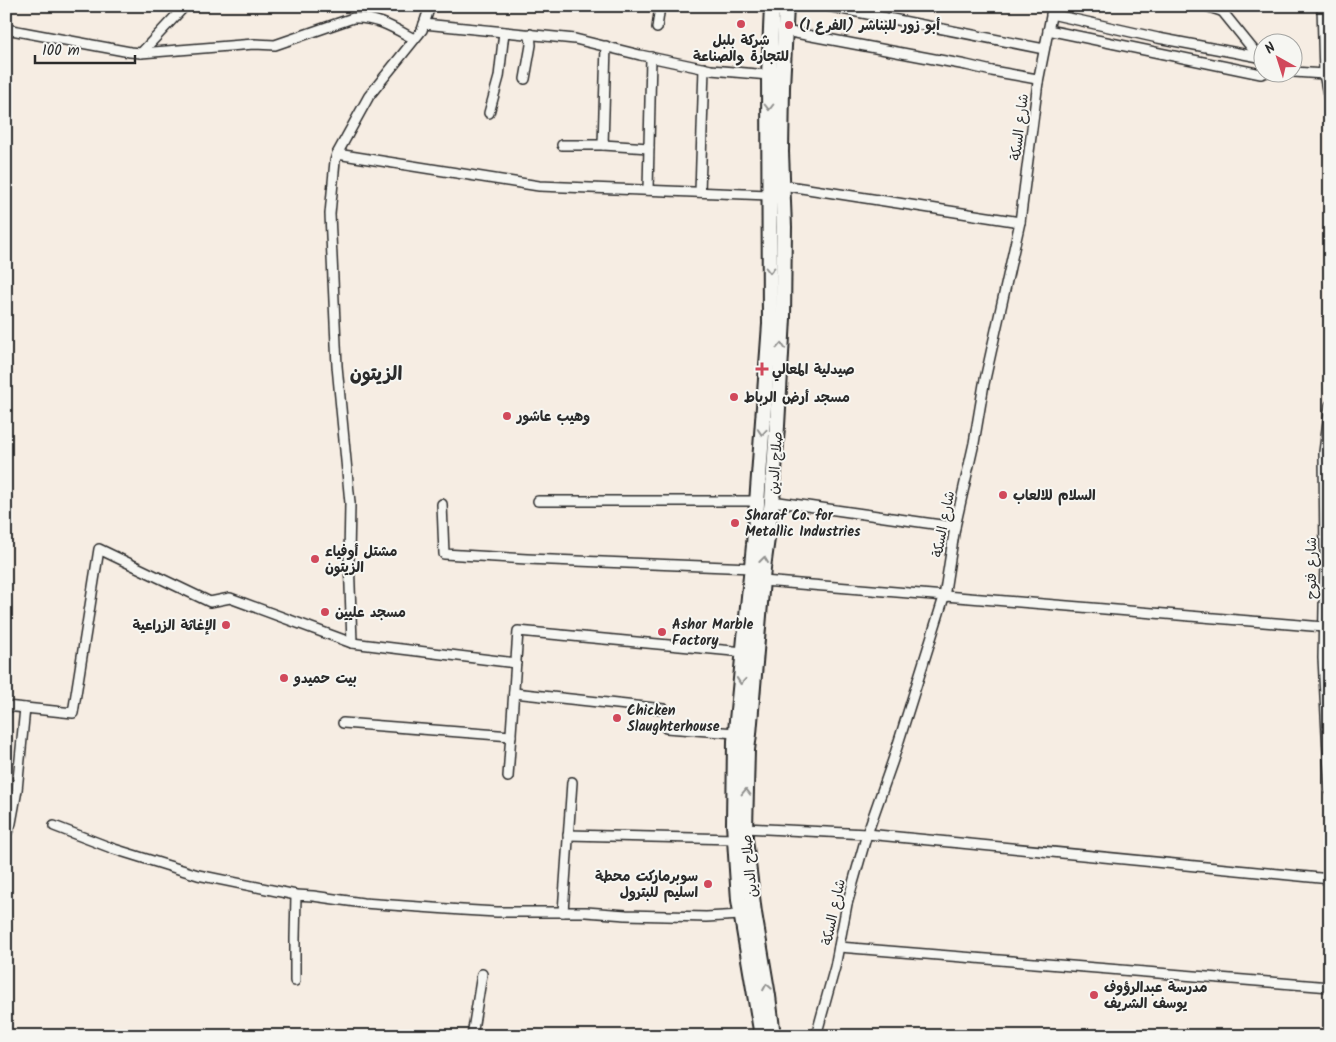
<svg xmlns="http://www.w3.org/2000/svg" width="1336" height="1042" font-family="Kalam,'Playpen Sans Arabic',sans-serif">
<rect width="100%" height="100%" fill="#f6ede3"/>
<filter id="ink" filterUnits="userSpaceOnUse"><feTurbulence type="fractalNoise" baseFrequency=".02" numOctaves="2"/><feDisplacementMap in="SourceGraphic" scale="10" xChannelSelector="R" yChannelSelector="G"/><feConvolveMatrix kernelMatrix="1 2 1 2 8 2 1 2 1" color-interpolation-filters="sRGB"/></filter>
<g filter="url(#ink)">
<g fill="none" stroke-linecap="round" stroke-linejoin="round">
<g stroke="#2b2b2b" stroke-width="12">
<g id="minor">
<path d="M827,6l217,43"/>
<path d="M1206,6l15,5"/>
<path d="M1218,6l46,57"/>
<path d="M1322,6l2,68 6,31"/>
<path d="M1051,14l107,24 101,19"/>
<path d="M424,24l151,15 65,16 71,15 58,5"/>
<path d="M657,28l3,-22"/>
<path d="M6,29l124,23 11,1 113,-9 21,1 78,-27c24,-1 41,10 61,21"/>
<path d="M1048,30l213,44 6,-2"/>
<path d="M785,31l181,34 26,6 45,8 1,3"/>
<path d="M141,53l44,-47"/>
<path d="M1294,72l30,2"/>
<path d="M525,79l6,-34 -1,-11"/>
<path d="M489,113l10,-36 5,-45"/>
<path d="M562,145h41l46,3"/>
<path d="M603,145l3,-99"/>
<path d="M337,154l202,32 230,9"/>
<path d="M782,185l238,37"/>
<path d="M648,190l3,-133"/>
<path d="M700,192l4,-124"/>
<path d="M1330,405l-6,47 1,106 -2,100 7,133"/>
<path d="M538,501h220"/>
<path d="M772,501l183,26"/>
<path d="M442,504l2,50 83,5 225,9"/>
<path d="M763,581l561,46"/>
<path d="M352,643l-3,-85 1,-55 -13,-137 -7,-152 5,-53 2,-7 32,-58 53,-66 8,-24"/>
<path d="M514,693l150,16"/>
<path d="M6,706l67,7 26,-164 111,53 20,-4 122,45 164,20"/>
<path d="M343,723l168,13"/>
<path d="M666,728l70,5"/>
<path d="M508,777l10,-146 226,21"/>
<path d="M54,826l60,23 84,26 98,20"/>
<path d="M745,828l122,6 463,45"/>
<path d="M6,835l5,-12 6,-33 8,-82"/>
<path d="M568,835l167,4"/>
<path d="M563,912l9,-130"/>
<path d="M839,947l491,40"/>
<path d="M295,981v-43l1,-43 17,1 50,7 99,7 35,2h89l40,3 80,2 35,-2"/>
<path d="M472,1036l10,-62"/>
<path d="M816,1036l19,-69 12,-63 20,-70 26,-74 51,-163 11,-70 19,-84 10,-59 36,-162 18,-140 15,-76"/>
</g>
</g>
<g stroke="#2b2b2b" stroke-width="18">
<g id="highway">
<path d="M762,1036l-23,-136 -5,-76 1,-83 19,-196 16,-221 -1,-249 3,-69"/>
<path d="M773,1036l-5,-40 -14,-83 -9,-74v-11l2,-78 2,-16 14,-166 9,-67 5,-75 6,-108 1,-91 -3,-75 1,-65 4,-81"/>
</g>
</g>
<use href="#minor" stroke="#f6f6f2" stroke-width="9"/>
<use href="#highway" stroke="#f6f6f2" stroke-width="14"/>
</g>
<defs><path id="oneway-chevron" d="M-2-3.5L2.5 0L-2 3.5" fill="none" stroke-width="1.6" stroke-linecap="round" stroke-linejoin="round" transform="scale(1.25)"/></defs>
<g stroke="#90908e">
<use href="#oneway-chevron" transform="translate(769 107) rotate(90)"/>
<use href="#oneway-chevron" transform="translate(770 270) rotate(90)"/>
<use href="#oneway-chevron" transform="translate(781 346) rotate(-87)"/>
<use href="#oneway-chevron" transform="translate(762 432) rotate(94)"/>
<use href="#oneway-chevron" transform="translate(764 560) rotate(-83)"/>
<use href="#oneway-chevron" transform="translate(741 681) rotate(95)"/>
<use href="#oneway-chevron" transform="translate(746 792) rotate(-89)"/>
<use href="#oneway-chevron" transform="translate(767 987) rotate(-100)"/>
</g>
</g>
<g fill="#d1495b" stroke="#f6f6f2" stroke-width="2">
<circle cx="741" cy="24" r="5"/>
<circle cx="789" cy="25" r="5"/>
<path d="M759.5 361.5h5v5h5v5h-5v5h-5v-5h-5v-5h5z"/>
<circle cx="734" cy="397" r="5"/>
<circle cx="507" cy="416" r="5"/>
<circle cx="1003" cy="495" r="5"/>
<circle cx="735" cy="523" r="5"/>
<circle cx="315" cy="559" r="5"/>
<circle cx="325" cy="612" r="5"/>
<circle cx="226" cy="625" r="5"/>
<circle cx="662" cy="632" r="5"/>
<circle cx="284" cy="678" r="5"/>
<circle cx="617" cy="718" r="5"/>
<circle cx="708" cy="884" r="5"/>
<circle cx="1094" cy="995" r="5"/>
</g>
<g text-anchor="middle" stroke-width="4" stroke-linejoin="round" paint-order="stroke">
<g font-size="14" font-weight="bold" fill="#2b2b2b" stroke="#f6f6f2" text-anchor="start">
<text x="799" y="30">أبو زور للبناشر (الفرع 1)</text>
<text x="741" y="45" text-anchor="middle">شركة بلبل<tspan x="741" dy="16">للتجارة والصناعة</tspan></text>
<text x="772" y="374">صيدلية المعالي</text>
<text x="744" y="402">مسجد أرض الرباط</text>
<text x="517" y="421">وهيب عاشور</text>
<text x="1013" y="500">السلام للالعاب</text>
<text x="745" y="520">Sharaf Co. for<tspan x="745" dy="16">Metallic Industries</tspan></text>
<text x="325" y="556">مشتل أوفياء<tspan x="325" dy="16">الزيتون</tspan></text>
<text x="335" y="617">مسجد عليين</text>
<text x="672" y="629">Ashor Marble<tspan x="672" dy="16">Factory</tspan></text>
<text x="216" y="630" text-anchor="end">الإغاثة الزراعية</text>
<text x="294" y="683">بيت حميدو</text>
<text x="627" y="715">Chicken<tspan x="627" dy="16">Slaughterhouse</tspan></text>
<text x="698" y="881" text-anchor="end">سوبرماركت محطة<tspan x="698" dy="16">اسليم للبترول</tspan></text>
<text x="1104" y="992">مدرسة عبدالرؤوف<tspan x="1104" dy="16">يوسف الشريف</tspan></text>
</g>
<g font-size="14" fill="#2b2b2b" stroke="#f6f6f2">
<text transform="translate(1019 127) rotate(-83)" y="5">شارع السكة</text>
<text transform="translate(775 463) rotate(-86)" y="5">صلاح الدين</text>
<text transform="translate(943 524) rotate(-79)" y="5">شارع السكة</text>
<text transform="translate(1311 568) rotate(-90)" y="5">شارع فتوح</text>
<text transform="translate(749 866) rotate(-96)" y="5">صلاح الدين</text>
<text transform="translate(833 912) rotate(-78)" y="5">شارع السكة</text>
</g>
<g font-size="19" font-weight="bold" fill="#2b2b2b" stroke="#f6f6f2">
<text x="376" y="380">الزيتون</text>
</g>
</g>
<rect width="1336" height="1042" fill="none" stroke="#f6f6f2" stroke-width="25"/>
<rect x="12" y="12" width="1311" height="1017" fill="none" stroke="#2b2b2b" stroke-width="2" filter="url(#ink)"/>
<g transform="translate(1278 58) rotate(321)"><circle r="24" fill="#f6f6f2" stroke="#a5a5a2"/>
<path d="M0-4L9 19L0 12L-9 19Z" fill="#d1495b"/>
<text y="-8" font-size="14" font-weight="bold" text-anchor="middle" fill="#2b2b2b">N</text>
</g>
<path d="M35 55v8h100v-8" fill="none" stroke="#2b2b2b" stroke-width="2.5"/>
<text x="42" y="55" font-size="15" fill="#2b2b2b" stroke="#f6f6f2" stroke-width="4" paint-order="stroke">100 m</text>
</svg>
